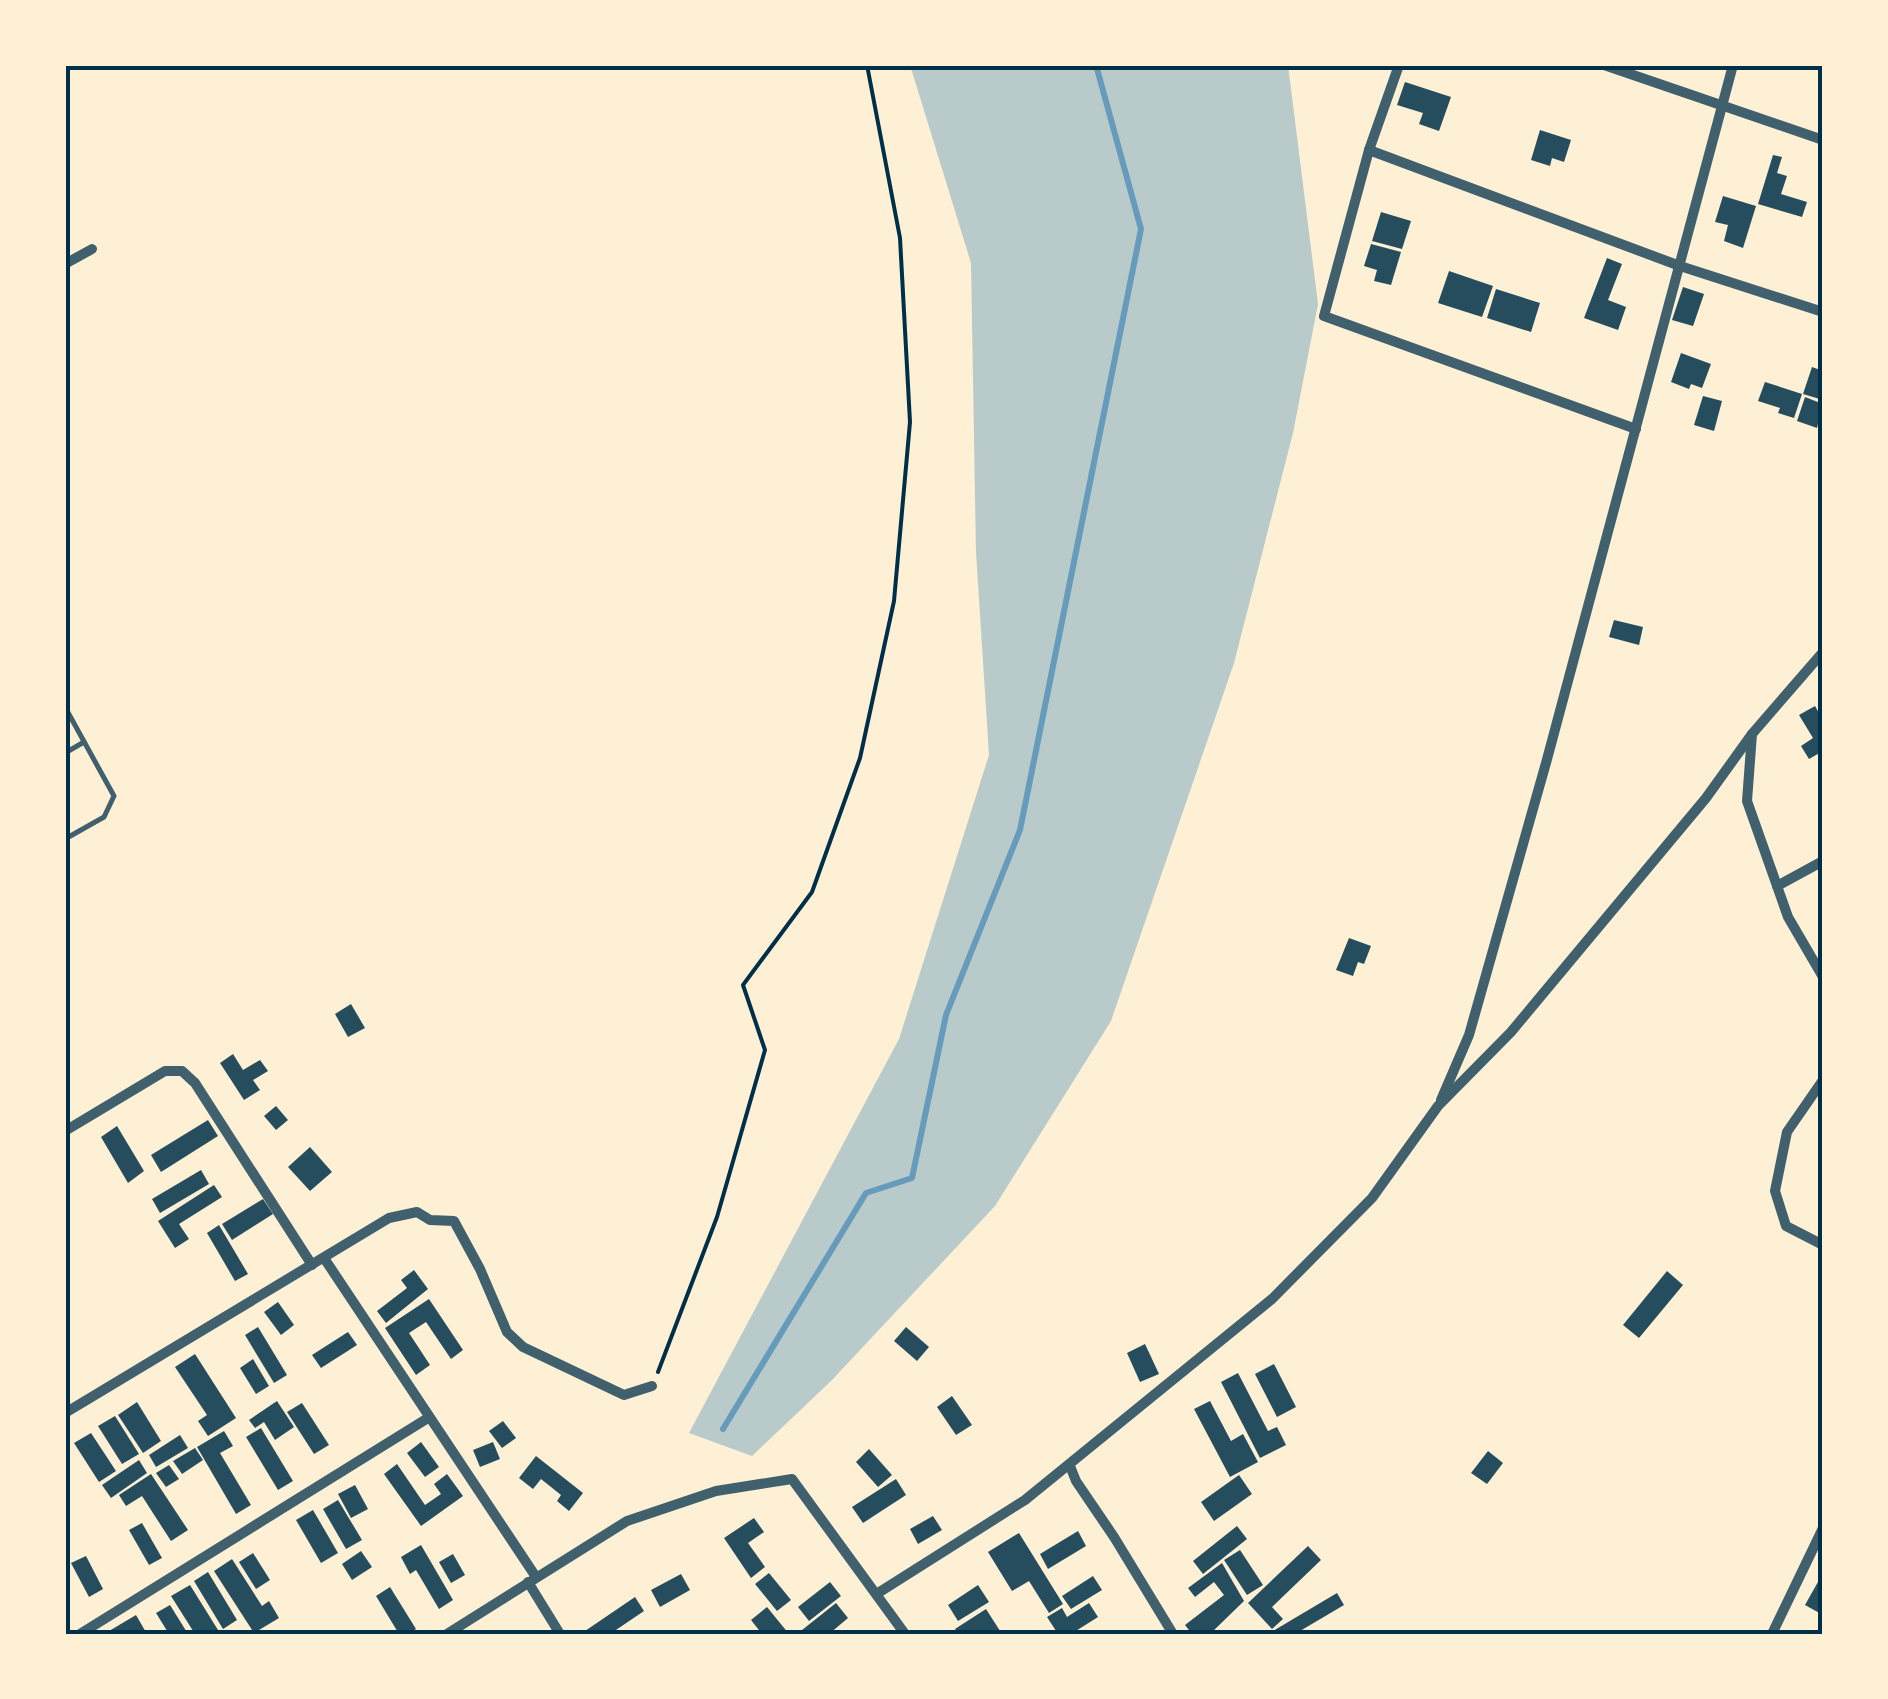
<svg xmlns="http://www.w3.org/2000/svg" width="1888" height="1699" font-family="Helvetica,sans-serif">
<rect width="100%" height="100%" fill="#fdf0d5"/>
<path fill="#b9caca" d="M910,65h378l30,239 -25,129 -59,230 -123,358 -116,185 -164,175 -79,75 -63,-23 210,-394 90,-284 -13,-203 -5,-289z"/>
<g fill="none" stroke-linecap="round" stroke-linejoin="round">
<path stroke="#669bbc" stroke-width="6" d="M723,1429l143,-236 46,-15 34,-163 74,-185 121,-601 -45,-164"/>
</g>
<g fill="#264d5e">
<path d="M1405,82l46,15 -12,34 -20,-7 4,-11 -26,-8z"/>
<path d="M1540,130l31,10 -7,22 -12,-4 -2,8 -19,-6z"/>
<path d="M1773,155l9,2 -5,16 10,3 -6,18 26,8 -5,15 -44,-13z"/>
<path d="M1723,196l33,10 -13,42 -19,-7 4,-16 -13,-3z"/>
<path d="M1381,212l30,9 -9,28 -30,-8z"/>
<path d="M1371,244l30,8 -10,33 -17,-4 3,-11 -13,-4z"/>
<path d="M1607,258l15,6 -14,36 18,7 -8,23 -34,-12z"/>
<path d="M1449,271l44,15 -11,31 -44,-14z"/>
<path d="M1683,287l21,7 -11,32 -21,-6z"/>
<path d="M1496,289l44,14 -9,29 -44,-14z"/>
<path d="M1681,353l30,11 -9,24 -11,-4 -2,5 -18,-7z"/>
<path d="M1812,367l11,4v29l-20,-6z"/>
<path d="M1765,382l37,12 -8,24 -16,-5 2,-5 -22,-7z"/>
<path d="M1703,396l19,5 -8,30 -20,-6z"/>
<path d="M1805,397l18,7v21l-5,-1 -1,4 -20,-7z"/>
<path d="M1614,620l29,7 -4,18 -30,-8z"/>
<path d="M1815,706l8,14v31l-14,8 -8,-13 12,-8 -14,-23z"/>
<path d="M1349,938l22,8 -7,18 -6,-2 -5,14 -17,-6z"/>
<path d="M351,1004l14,24 -17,9 -13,-23z"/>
<path d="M233,1054l10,16 17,-10 8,11 -15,9 7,10 -16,10 -24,-37z"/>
<path d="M276,1106l12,14 -12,10 -12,-14z"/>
<path d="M208,1120l10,16 -57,36 -10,-17z"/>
<path d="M117,1126l27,45 -16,12 -27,-46z"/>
<path d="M310,1147l22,25 -22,19 -22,-24z"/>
<path d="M201,1170l8,14 -49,29 -8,-14z"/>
<path d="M214,1185l8,12 -43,27 10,15 -14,9 -17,-27z"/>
<path d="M263,1199l10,15 -41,26 -10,-16z"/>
<path d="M219,1225l29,49 -13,7 -28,-48z"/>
<path d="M414,1270l14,19 -42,34 -9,-12 30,-23 -6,-8z"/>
<path d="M1667,1271l16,14 -44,53 -16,-13z"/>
<path d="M429,1299l34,51 -12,9 -25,-37 -17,11 21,32 -14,10 -31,-47z"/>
<path d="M278,1302l16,23 -13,10 -17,-23z"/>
<path d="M258,1327l29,48 -13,8 -29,-48z"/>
<path d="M906,1327l23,20 -12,14 -23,-20z"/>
<path d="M348,1332l9,13 -36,23 -9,-13z"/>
<path d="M1145,1344l14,30 -19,8 -13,-29z"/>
<path d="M195,1354l41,64 -28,18 -10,-15 9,-6 -32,-48z"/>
<path d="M253,1359l16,27 -13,8 -16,-26z"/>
<path d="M1274,1364l22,43 -19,10 -22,-43z"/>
<path d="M1238,1373l30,58 9,-4 9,18 -26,13 -39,-76z"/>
<path d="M952,1396l20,29 -16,10 -19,-28z"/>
<path d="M277,1401l17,26 -19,13 -11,-18 -9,6 -6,-8z"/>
<path d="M1210,1401l21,40 12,-7 15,28 -28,15 -36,-68z"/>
<path d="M137,1402l24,39 -18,12 -25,-38z"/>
<path d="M302,1403l27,42 -15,9 -27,-42z"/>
<path d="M115,1416l24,38 -17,10 -24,-38z"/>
<path d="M503,1421l13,17 -14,10 -13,-17z"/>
<path d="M261,1428l32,53 -15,9 -32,-53z"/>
<path d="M224,1431l9,15 -13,7 31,52 -15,9 -39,-67z"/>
<path d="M91,1433l25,38 -17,11 -25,-39z"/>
<path d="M180,1435l8,13 -32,19 -7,-12z"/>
<path d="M421,1442l18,25 -14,10 -18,-24z"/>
<path d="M493,1442l7,17 -20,8 -7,-17z"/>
<path d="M195,1448l8,12 -21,14 -9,-13z"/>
<path d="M869,1449l23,26 -14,12 -22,-25z"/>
<path d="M1488,1451l15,12 -16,21 -16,-11z"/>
<path d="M536,1456l47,37 -14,18 -12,-10 4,-6 -20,-16 -8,10 -14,-11z"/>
<path d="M139,1460l8,13 -36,25 -9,-13z"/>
<path d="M397,1464l28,41 16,-11 -7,-10 13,-10 16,22 -42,30 -37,-52z"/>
<path d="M169,1465l10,14 -13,8 -10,-14z"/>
<path d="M151,1474l37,56 -17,11 -29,-45 -16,10 -7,-11z"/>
<path d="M1239,1475l13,19 -38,27 -13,-19z"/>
<path d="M896,1479l10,16 -43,28 -11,-16z"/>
<path d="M355,1485l13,24 -17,9 -13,-24z"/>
<path d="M338,1500l24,40 -16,9 -23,-40z"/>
<path d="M313,1510l25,43 -17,10 -25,-43z"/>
<path d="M933,1516l9,14 -24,14 -8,-15z"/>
<path d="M754,1518l10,14 -16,11 17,24 -14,11 -27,-40z"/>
<path d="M142,1523l20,35 -13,7 -20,-35z"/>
<path d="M1237,1526l10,13 -44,35 -10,-13z"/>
<path d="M1078,1531l8,15 -38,23 -8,-15z"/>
<path d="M1019,1533l44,71 -14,9 -20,-32 -17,10 -24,-39z"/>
<path d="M421,1545l32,55 -14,9 -23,-39 -6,4 -9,-17z"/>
<path d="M1308,1546l13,14 -49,47 11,12 -11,10 -24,-26z"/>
<path d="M1240,1550l23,35 -16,10 -23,-35z"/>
<path d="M361,1551l11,16 -20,13 -10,-16z"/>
<path d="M253,1553l17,27 -14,9 -17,-27z"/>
<path d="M453,1554l12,21 -14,8 -12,-21z"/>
<path d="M86,1556l17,33 -14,8 -18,-34z"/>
<path d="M232,1559l30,47 7,-5 10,17 -25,15 -40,-62z"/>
<path d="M1222,1563l22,38 -34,33h-18l-7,-9 39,-30 -10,-13 -19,15 -7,-9z"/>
<path d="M208,1572l29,48 -14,9 -29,-48z"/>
<path d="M769,1573l22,27 -14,11 -22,-27z"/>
<path d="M1823,1573v42l-18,-10z"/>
<path d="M681,1574l9,16 -30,17 -9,-17z"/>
<path d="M1093,1576l9,14 -31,19 -9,-13z"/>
<path d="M830,1582l11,14 -32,25 -11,-14z"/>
<path d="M190,1585l28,45 -7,4h-16l-24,-38z"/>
<path d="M978,1585l11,17 -31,19 -10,-16z"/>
<path d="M390,1587l26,42 -8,5h-9l-23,-38z"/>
<path d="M1337,1593l7,12 -49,29h-20l-2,-3z"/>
<path d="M635,1597l9,14 -34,23h-23l-2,-3z"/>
<path d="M836,1603l12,15 -19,16h-32z"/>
<path d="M1089,1603l9,14 -27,17h-13l-11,-17 15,-9 5,9z"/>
<path d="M170,1605l18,29h-19l-13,-21z"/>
<path d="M767,1607l22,27h-27l-11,-14z"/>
<path d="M986,1609l16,25h-44l-3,-5z"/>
<path d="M136,1615l11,19h-43z"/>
</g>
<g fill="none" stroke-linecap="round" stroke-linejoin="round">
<path stroke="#003049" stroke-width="4" d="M658,1372l59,-155 48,-167 -22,-65 69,-93 48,-134 34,-157 16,-179 -10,-184 -33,-173"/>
<g stroke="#3f606c" stroke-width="5">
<path d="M65,707l49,89 -10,21 -39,22"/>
<path d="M65,753l19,-11"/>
</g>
<g stroke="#3f606c" stroke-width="10">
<path d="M1399,65l-30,85 -45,166 312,113"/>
<path d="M1604,65l219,75"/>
<path d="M1369,150l311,116 143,46"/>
<path d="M65,264l27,-15"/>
<path d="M1823,652l-71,82 -5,67 41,116 35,60"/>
<path d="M1777,886l46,-25"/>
<path d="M1823,1080l-36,52 -12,59 11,35 37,19"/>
<path d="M1441,1100l28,-65 77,-272 187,-698"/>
<path d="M65,1131l100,-60h17l13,12 117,182"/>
<path d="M324,1258l212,319"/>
<path d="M65,1413l324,-195 28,-6 13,8 24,1 26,48 27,63 16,15 101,48 28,-9"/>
<path d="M1070,1466l6,15 38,56 59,97"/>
<path d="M528,1582l32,52"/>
<path d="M878,1593l147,-93 247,-201 100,-101 66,-92 73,-74 195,-234 46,-64"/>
<path d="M80,1634l348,-216"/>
<path d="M447,1634l180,-113 89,-30 76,-12 113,155"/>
<path d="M1772,1634l51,-106"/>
</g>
</g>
<rect width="1888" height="1699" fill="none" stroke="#fdf0d5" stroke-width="135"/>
<rect x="68" y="68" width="1752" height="1564" fill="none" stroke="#003049" stroke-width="4"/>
</svg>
